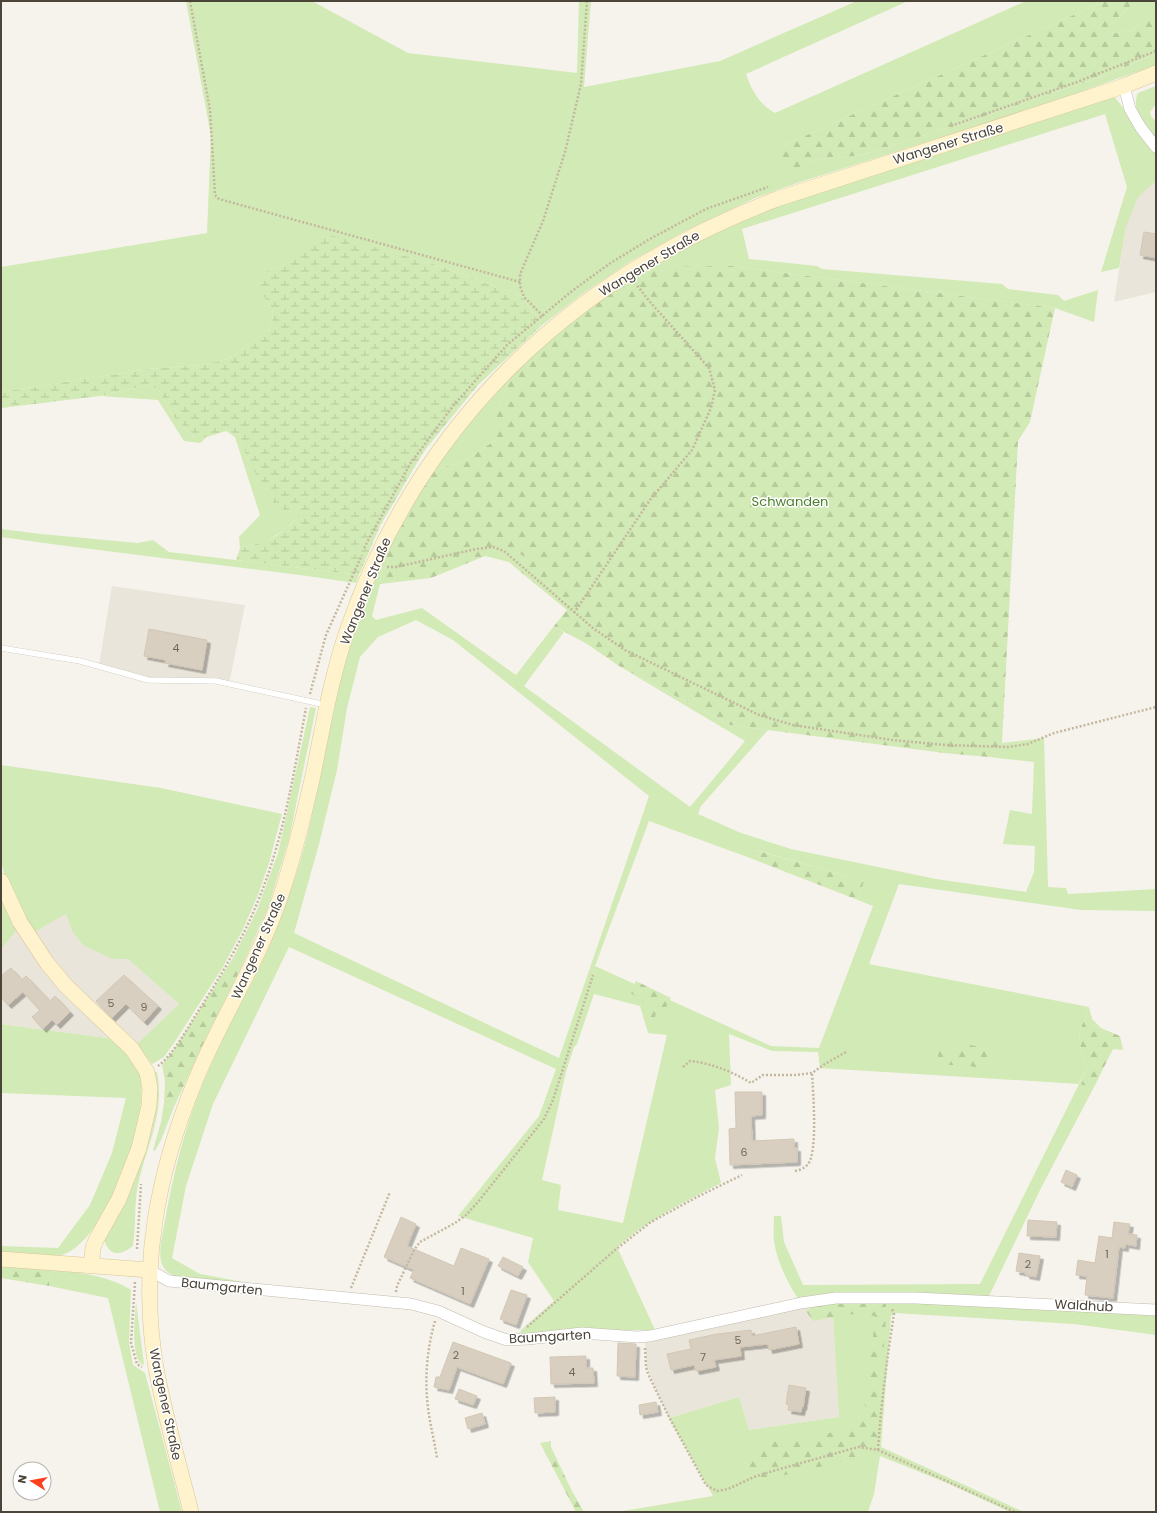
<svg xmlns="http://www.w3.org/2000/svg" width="1157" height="1513" font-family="Poppins,sans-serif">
<defs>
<pattern id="forest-firs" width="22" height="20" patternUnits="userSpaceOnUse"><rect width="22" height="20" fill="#d2eab5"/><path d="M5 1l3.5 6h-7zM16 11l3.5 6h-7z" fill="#b6ca9c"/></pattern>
<pattern id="wetland-marsh" width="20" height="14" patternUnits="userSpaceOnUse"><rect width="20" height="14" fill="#d2eab5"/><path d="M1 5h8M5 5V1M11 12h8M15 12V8" fill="none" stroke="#b6ca9c"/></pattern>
<filter id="shadow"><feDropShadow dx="3.5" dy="3.5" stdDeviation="0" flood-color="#0004"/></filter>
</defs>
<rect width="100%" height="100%" fill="#f6f3ec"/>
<g fill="#eae5da">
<path d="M1156,181v111l-42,10 12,-75 12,-31z"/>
<path d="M112,586l133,19 -16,79 -70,-3 -60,-16z"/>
<path d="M66,914l6,17 41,28h15l51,45 -43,41 -73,-70 -30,-42z"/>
<path d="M17,930l97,109 -113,-15v-75z"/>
<path d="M832,1301l7,116 -90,13 -10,-33 -70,21 -22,-49 -2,-28z"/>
</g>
<g fill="#d2eab5" fill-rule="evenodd">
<path d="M186,1h126l96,52 169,20 2,-72h12l-7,86 136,-26 137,-60h51l-162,73c6,17 13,30 29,39l251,-112h79l-307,138 -14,4 15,24 19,-7 44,-5 120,-38 124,-42 50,-21v11l-104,37 -255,81 -42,15 -70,33 -54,30 -49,33 -41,32 -19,-30 -88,-32 -111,-30 -39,32 -14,3 -9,23 11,17 1,9 -4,11 -41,30 -27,6 -52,4 -148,23v-125l206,-34 4,-97z"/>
<path d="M1136,1h20v18h-12l-11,11 -22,4 -4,-6z"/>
<path d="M1156,86v18l-6,8 1,4 5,6v22c-9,-15 -26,-33 -18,-51z"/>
<path d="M1113,95l43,55v31l-18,16 -12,30 -7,41 -18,4 26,-85 -22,-73 -363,115 7,30 68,7 5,3 180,15 6,5 50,6 6,6 34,-11 -4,32 -39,-14 -323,-42 -108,16 46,-27 68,-33 61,-24z"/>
<path d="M510,378l-13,34v27l-34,23 -29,8 36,-48z"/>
<path d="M148,385l10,4 15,27 21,21h13l-7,6 -16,-2 -26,-41 -58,-4z"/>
<path d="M226,431l14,4 7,24 40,52h16l-18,19 -21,12 -24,6 -1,-11 21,-22 -25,-78z"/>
<path d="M1,529l40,5 97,9 15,-3 16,12 190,23 -3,8c-118,-17 -237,-29 -355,-46z"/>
<path d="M505,545l22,13 -10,11 -8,-7 -24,-6z"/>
<path d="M382,561l-2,23 -8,32 4,4 46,-12 94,67 38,-49 10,6 -40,54 166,121 55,-66 -126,-75 111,59 38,5 -67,76 -3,8 43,19 50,16 145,30 90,13 8,-20 1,-26 -32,-2 7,-34 22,4 2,-52 -45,-5 13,-14 42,-5 4,149 18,1 2,6 88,-5v22l-75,-1 -182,-26 -30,80 220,43 -10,26 2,18 6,18 -8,14 15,4 -53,101 -52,108 -140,-2 -35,1 -16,4c-11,-18 -21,-37 -24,-58 -1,-8 0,-17 0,-25h7l3,26 19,43 177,-1 99,-200 -259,-16 -2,-16 -46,-1 -43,-17 2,51 -16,5 4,38 -4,30 6,25c-37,19 -73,37 -104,64l38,83h-91l-16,1 -25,6 -3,-6 34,-30 -26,-39 5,-24 -75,-22 81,-100 17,-47 -267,-122 -76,157 -27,82 -14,72 28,16 71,13 -88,-9c-9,-2 -17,-4 -21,-14 -5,-11 2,-37 4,-49 10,-53 22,-99 44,-148 20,-47 48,-92 67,-139 8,-22 16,-44 23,-66 15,-49 21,-101 32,-151 12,-52 29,-102 50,-150zM416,620l37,20 196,156 -90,262 -265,-125 25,-89 18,-74 10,-62 13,-51 18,-20zM649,821l101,37 6,-8 108,31 -6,19 15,6 -54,142 -48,-2 -176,-80zM594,994l46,12 8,27 19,2 -44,188 -65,-13 3,-25 -19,-5 24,-108 8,-25 3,-3z"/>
<path d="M310,707l6,1 -27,131 -21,69 -25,56 -10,-6 24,-48 21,-57z"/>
<path d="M1,765l160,23 121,26 -13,49 -11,32 -15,34 -20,38 -49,76 -10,14 -12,7 -16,-19 43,-41 -51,-45h-15l-29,-13 -12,-15 -6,-17 -33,19 -28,-57 -4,-14z"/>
<path d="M1,899l16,31 -16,19z"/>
<path d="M1,1024l113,15c9,8 21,21 25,33 14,41 -32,163 -72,181 -14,7 -49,1 -66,0v-7l57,2 32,-43 22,-52 14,-55 -125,-5z"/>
<path d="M154,1071l3,1c8,43 -10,72 -19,113 -4,20 -2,41 -5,61 -13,10 -24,11 -29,-7l24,-42 9,-24 16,-51 4,-23z"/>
<path d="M164,1103l10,4 -13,33 -6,11 -2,-1 8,-28z"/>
<path d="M51,1268c26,5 57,7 80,22l-2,53 4,22 12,8 37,139h-22l-52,-214 -59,-12z"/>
<path d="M832,1301h59l265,14v20l-82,-11 -179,-11 -4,3 -10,131 143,65h-14l-63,-29 -67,-27 -6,38 -6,18h-251l96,-16 -44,-78 70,-21 10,33 90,-13z"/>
<path d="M136,1302l8,62 -1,1c-13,-6 -8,-51 -7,-63z"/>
</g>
<g fill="url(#forest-firs)">
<path d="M1105,1h31l-29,27 4,6 22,-4 11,-11h12v35l-50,21 -124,42 -120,38 -44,5 -19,7 -13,1 -7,-19 5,-6 14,-4z"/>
<path d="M732,266l323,42 -25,114 -12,19 -16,302 -13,14 -45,-4 -214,-28 -111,-59 -32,-22 -33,-18 13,-16 -50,-41 10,-11 -22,-12 -20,10 -54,22 -51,6 2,-23 25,-47 27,-44 29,-8 34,-23v-27l13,-34 36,-35 78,-61 42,-15z"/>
<path d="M755,850l109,31 -6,19 -108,-42z"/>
<path d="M233,958l10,6 -37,74 -32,69 -10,-4 1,-22 -3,-16 12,-15z"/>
<path d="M636,981l35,17 -6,11h-6l-4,7 2,7h-4l-3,-5v-11l-19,-14z"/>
<path d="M1089,1007l3,12 9,9 19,8 3,14 -10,-1 -19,38 -15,-3 8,-15 -6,-18 -2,-18z"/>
<path d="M971,1045l11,3 7,5 -1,11 -7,6 -12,-5h-30l-1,-9 1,-9 7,-1 8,3z"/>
<path d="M1,1265l50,3 -2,18 -48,-8z"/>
<path d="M844,1301l42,2 -1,34 -5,35 2,15 -1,13 -2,4 -1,34 -11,18 -113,26 -8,-10 1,-9 2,-3h8l6,-17 34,-6 11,5 50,-21 7,1 1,-13 -4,-13 7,-18 6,-62 -25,-2 -37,7 -7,-10 12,-7z"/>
<path d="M551,1441v6l21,44 12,21h-8l-36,-69z"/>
</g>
<path fill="url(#wetland-marsh)" d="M323,233l111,31 88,32 19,30 -63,59 -54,66 -44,75 -21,49 -123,-15 4,-12c30,-7 43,-12 62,-37h-15l-12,-6 -28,-46 -7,-24 -14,-4 -19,6h-13l-21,-21 -15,-27 -10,-4 -48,11 -99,12v-16l148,-23 52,-4 27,-6 41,-30 4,-11 -1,-9 -11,-17v-13l9,-10 14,-3z"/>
<g fill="#d8cfc1" stroke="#d3c7b4" filter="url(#shadow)">
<path d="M1144,232l12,2v24l-16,-3z"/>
<path d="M149,629l58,11 -5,30 -37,-7 1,-3 -22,-4z"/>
<path d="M11,968l11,12 4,-4 24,25 5,-5 15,16 -13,13 -5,-5 -9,9 -11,-12 8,-7 -17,-18 -15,13 -7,-8v-21z"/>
<path d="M124,975l34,31 -14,16 -18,-18 -14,14 -16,-17z"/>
<path d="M735,1092h27v23l-11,1 1,25 42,-2v9h3v14l-67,3 -1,-36 7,-1z"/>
<path d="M1066,1170l11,5 -5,12 -11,-5z"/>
<path d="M401,1217l15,7 -9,22 47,20 7,-18 28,11 -19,45 -60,-26 4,-8 -30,-13z"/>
<path d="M1028,1220l29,2 -1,15 -29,-1z"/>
<path d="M1114,1222l16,2 -2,10 9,1 -1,11 -11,-2v4l-6,-1 -6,51 -28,-3 2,-19 -11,-1 2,-15 17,3 4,-27 13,2z"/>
<path d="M1019,1253l21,3 -4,21 -10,-2v-2l-10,-2z"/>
<path d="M503,1257l20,10 -5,9 -20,-10z"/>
<path d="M511,1290l16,5 -11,30 -16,-6z"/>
<path d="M796,1327l3,17 -30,6 -1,-6 -28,3 1,9 -27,4 2,7 -20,4 -2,-6 -23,5 -4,-16 24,-5 -2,-9 28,-6 34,-4 1,6z"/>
<path d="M453,1342l58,21 -8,21 -46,-17 -8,23 -15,-3 2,-10h4z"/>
<path d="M618,1343l18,1 -1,33 -18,-1z"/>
<path d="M586,1356v12h7l1,15 -43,1 -1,-27z"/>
<path d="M789,1385l17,3 -3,19h-1l-1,5 -13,-2 1,-5 -3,-1z"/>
<path d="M459,1389l18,7 -4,9 -18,-6z"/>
<path d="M555,1397v15l-20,1 -1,-15z"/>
<path d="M656,1402l2,10 -18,3 -1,-10z"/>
<path d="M482,1413l3,11 -17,5 -3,-11z"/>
</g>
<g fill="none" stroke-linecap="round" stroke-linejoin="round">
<g stroke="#c2bbae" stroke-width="6">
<path id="lane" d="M1,648l79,13 68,19 68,1 110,24"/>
</g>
<g stroke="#c2bbae" stroke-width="12">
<g id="street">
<path d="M1124,86l6,23 11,19 15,19"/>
<path d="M149,1270l20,11 242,23 27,7 46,21 23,8 21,-1 54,-6 55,4 13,-1 151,-33 35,-5h80l240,12"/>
</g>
</g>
<g stroke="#d6c79b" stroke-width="16">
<g id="secondary">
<path d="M1,881l19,41 27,41 19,23 66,63 15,23 3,16 -1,18 -10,42 -20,51 -23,41 -3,8 -2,18"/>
<path d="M1,1259l148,11"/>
<path d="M191,1512c-12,-48 -26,-95 -35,-144 -17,-101 1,-195 40,-289 26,-63 64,-120 85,-184 13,-39 23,-80 32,-120 10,-49 18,-97 34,-144 72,-210 225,-354 430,-432l347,-113 32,-13"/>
</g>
</g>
<g stroke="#c4b79f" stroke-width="2.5" stroke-dasharray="2 2" stroke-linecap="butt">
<path d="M190,1l20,109 5,85 4,4 301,83"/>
<path d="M951,126l126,-44 79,-31"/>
<path d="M543,316l-19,-19 -4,-11v-12l23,-53 22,-69 16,-68 6,-83"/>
<path d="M364,548l46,-84 43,-58 54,-61 65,-54 37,-27 39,-24 58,-31 62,-22"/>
<path d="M387,567h9l80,-18 17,-2 11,4 90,78 31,21 134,65 34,10 99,15 53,5 63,2 20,-3 26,-11 102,-26"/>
<path d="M574,613l76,-113 42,-50 19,-42 4,-18 -6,-22 -59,-66 -14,-18"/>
<path d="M310,694l16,-59 36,-80"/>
<path d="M158,1066c14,-10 30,-38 39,-53 24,-37 47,-76 63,-117 24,-60 34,-124 46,-188"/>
<path d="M683,1067l7,-6c21,2 43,11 61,22l12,-8h33l16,-2 13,-9 21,-12"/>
<path d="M795,1171c5,-1 10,-3 13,-7 10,-12 5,-73 4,-91"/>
<path d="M137,1249l4,-65"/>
<path d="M135,1282l-4,61 6,21 5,3"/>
<path d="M351,1288l39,-96"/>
<path d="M396,1292l1,-6 17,-36 6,-8 35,-19 11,-8 12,-13 66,-83 9,-19 40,-125"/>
<path d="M435,1321c-7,24 -10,51 -8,76 1,20 7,41 10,61"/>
<path d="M527,1327l88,-77 36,-28 46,-25 45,-22"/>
<path d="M645,1348l1,19 2,7 21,43 37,68 11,6 11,-2 26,-12 19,-6 78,-22 8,-2 19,3 137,62"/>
<path d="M878,1450c3,-46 9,-91 16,-136l-2,-5"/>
</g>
<use href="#lane" stroke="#fff" stroke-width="5.5"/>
<use href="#street" stroke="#fff" stroke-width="11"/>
<use href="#secondary" stroke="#fff3cd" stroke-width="15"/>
</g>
<g text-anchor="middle" stroke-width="3" stroke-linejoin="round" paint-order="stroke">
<g font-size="11" fill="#6e675b">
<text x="176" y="652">4</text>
<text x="111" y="1007">5</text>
<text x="144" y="1011">9</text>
<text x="744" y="1156">6</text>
<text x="1107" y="1258">1</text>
<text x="1028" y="1268">2</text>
<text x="463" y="1295">1</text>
<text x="738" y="1344">5</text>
<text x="456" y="1359">2</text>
<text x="703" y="1361">7</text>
<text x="572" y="1376">4</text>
</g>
<g font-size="13" fill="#4b4439" stroke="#fff">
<text transform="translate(948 143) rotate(-17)" y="5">Wangener Straße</text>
<text transform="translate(649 263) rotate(-31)" y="5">Wangener Straße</text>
<text transform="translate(365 591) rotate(-68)" y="5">Wangener Straße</text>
<text transform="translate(258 946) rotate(-66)" y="5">Wangener Straße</text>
<text transform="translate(222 1286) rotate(6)" y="5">Baumgarten</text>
<text transform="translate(1084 1305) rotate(3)" y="5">Waldhub</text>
<text transform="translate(550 1336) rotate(-3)" y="5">Baumgarten</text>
<text transform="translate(166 1404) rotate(78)" y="5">Wangener Straße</text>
</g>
<g font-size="13" fill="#4a7f2a" stroke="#fff">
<text x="790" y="506">Schwanden</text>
</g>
</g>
<rect width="1157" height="1513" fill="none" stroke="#4b4439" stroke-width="4"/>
<g transform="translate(32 1481) rotate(281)"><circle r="19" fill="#ffffff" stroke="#b7b4b0"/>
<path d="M0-3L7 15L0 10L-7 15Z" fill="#fc3f1d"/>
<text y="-6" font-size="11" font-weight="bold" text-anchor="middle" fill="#4b4439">N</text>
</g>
</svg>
